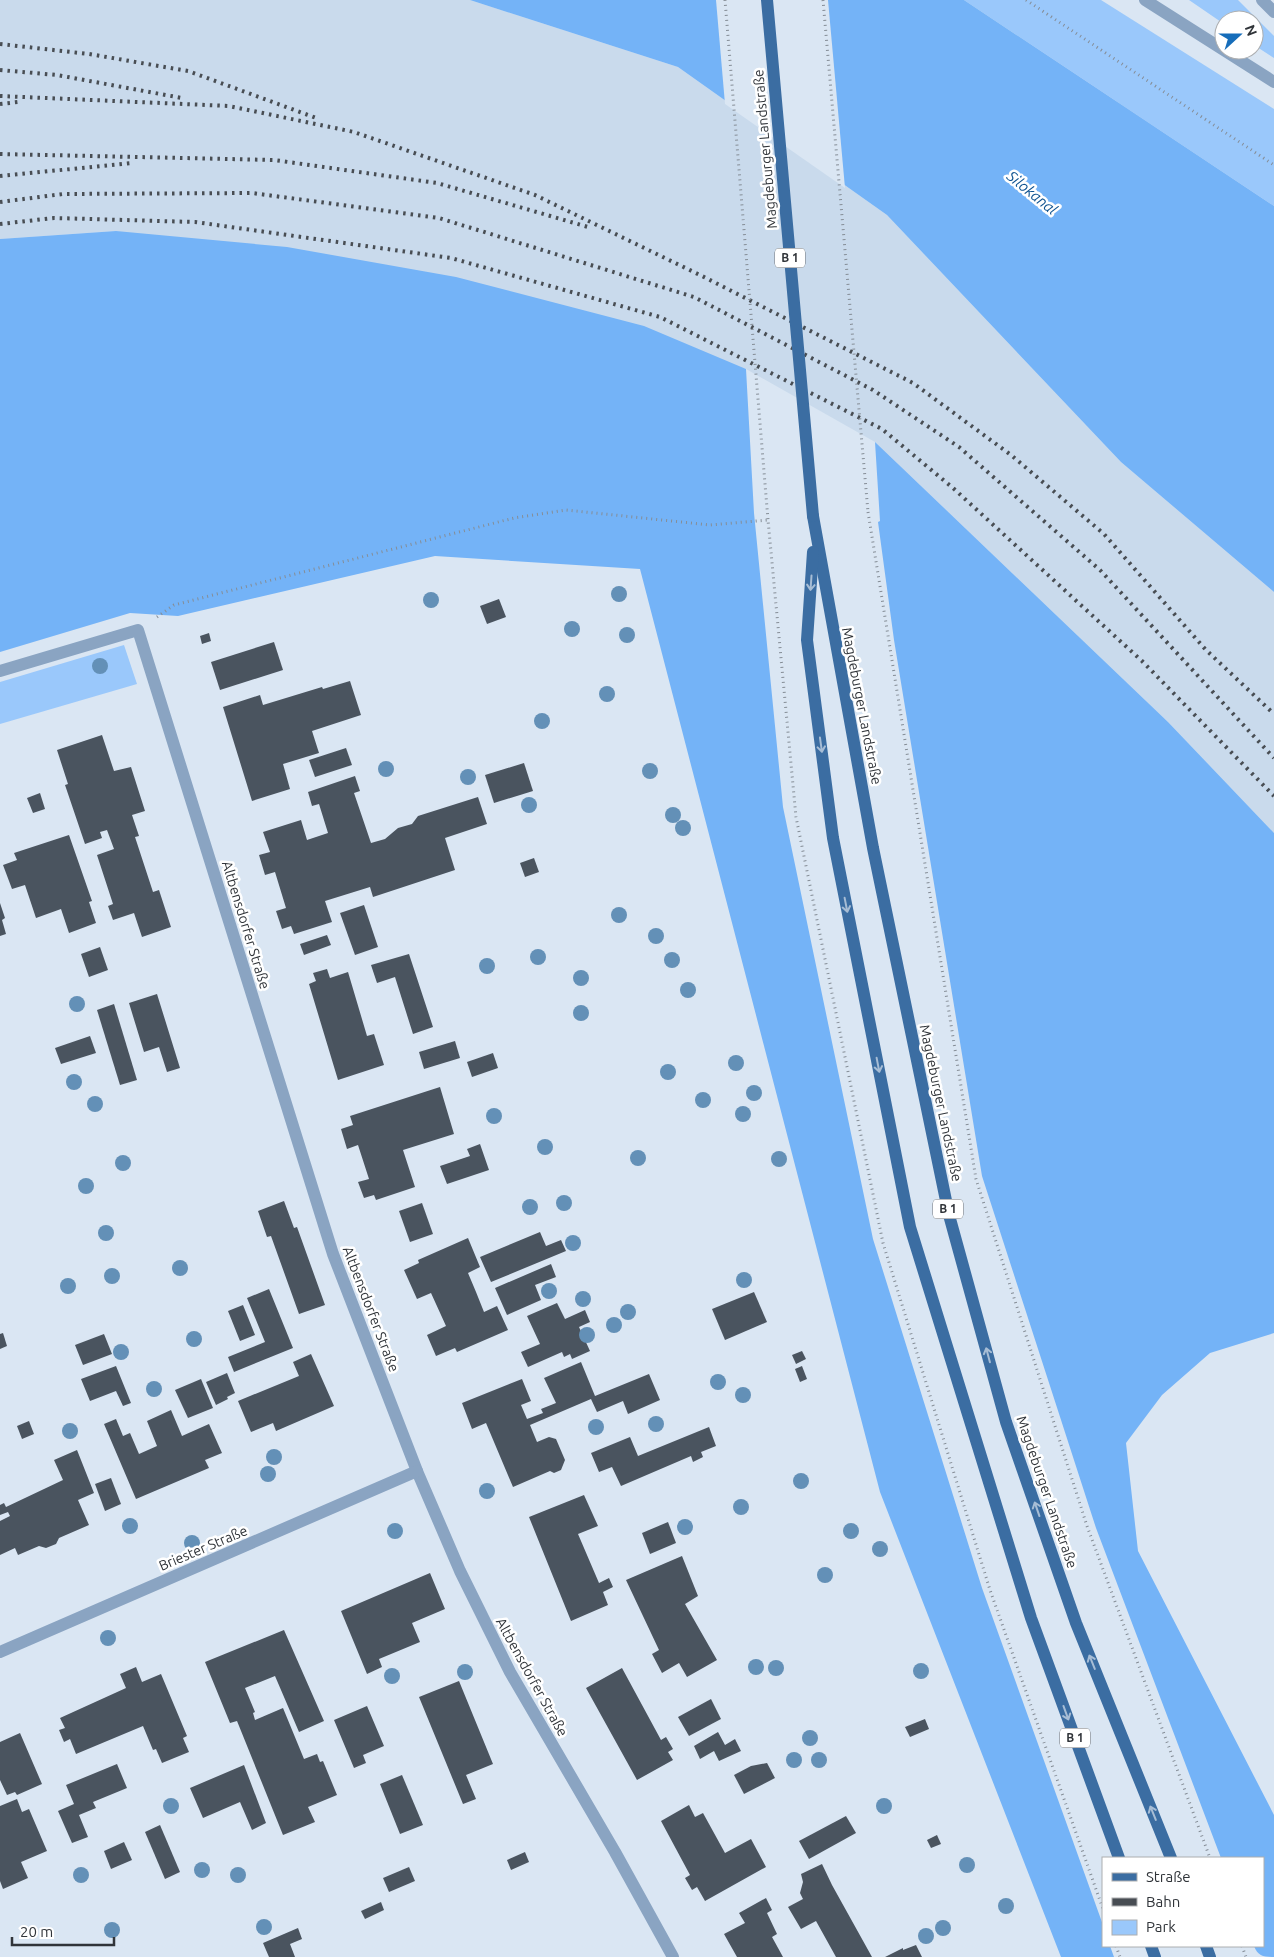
<svg xmlns="http://www.w3.org/2000/svg" width="1274" height="1957" font-family="Ubuntu,sans-serif">
<rect width="100%" height="100%" fill="#dae6f3"/>
<path fill="#c9daec" d="M0,0h470l208,67 209,148 234,247 153,130v241l-106,-111 -293,-280 -129,-73 -630,-138 -116,8z"/>
<g fill="#9ac8fb">
<path d="M964,0h137l173,109v97z"/>
<path d="M1189,0h49l36,36v22l-20,-13v-25h-30v4z"/>
<path d="M124,645l13,39 -137,40v-42z"/>
</g>
<g fill="#74b3f7">
<path d="M470,0h494l310,206v386l-153,-130 -234,-247 -209,-148z"/>
<path d="M116,231l171,16 169,30 188,49 102,43 8,144 29,294 90,432 109,349 121,337v21h7l4,11h-53l-181,-465 -240,-923 -205,-13 -257,60 -48,-3 -130,39v-413z"/>
<path d="M875,442l293,280 106,111v500l-64,20 -48,42 -36,48 12,108 136,264v142c-11,0 -16,-1 -20,-11h9v-88h-42l-125,-330 -114,-352 -88,-536 -16,-118 2,-1z"/>
</g>
<path fill="#dae6f3" d="M716,0h112l17,188 -120,-84z"/>
<g fill="#4a545f">
<path d="M499,599l7,18 -19,7 -7,-18z"/>
<path d="M209,633l2,8 -9,3 -2,-8z"/>
<path d="M274,642l9,28 -63,20 -9,-28z"/>
<path d="M350,681l11,34 -49,16 7,22 -36,11 7,25 -38,12 -29,-94 37,-12 3,10 59,-18 1,2z"/>
<path d="M102,735l12,36 17,-4 14,44 -13,4 7,21 -4,1 18,55 6,-2 12,37 -29,10 -8,-24 -21,7 -5,-14 5,-2 -16,-49 17,-6 -7,-19 -7,2 2,6 -17,6 -20,-59 3,-1 -11,-34z"/>
<path d="M346,748l6,17 -37,12 -6,-17z"/>
<path d="M524,763l9,28 -39,12 -9,-28z"/>
<path d="M355,776l5,15 -6,2 17,50 14,-4 13,-11 14,-4 6,-8 60,-19 9,27 -42,14 10,32 -82,27 -3,-10 -45,14 7,21 -38,12 -3,-8 -9,3 -6,-18 10,-3 -11,-36 -10,3 -6,-20 11,-3 -7,-20 38,-12 6,20 21,-7 -9,-29 -7,2 -4,-14z"/>
<path d="M40,793l5,16 -12,4 -6,-15z"/>
<path d="M69,835l23,66 -3,1 7,21 -27,10 -8,-24 -25,9 -11,-33 -13,4 -9,-24 14,-5 -3,-7z"/>
<path d="M534,858l5,14 -14,5 -5,-14z"/>
<path d="M0,903l5,15 -3,2 4,14 -6,2z"/>
<path d="M364,905l14,42 -23,8 -15,-42z"/>
<path d="M327,935l4,10 -27,10 -4,-11z"/>
<path d="M100,947l8,23 -19,7 -8,-23z"/>
<path d="M409,954l24,73 -20,7 -18,-57 -18,6 -6,-18z"/>
<path d="M327,969l3,9 18,-6 19,64 7,-2 10,31 -46,15 -29,-96 7,-3 -3,-8z"/>
<path d="M157,994l23,74 -13,4 -8,-25 -15,5 -15,-49z"/>
<path d="M114,1004l23,76 -17,5 -23,-75z"/>
<path d="M90,1036l6,17 -35,11 -6,-16z"/>
<path d="M455,1041l5,17 -36,11 -5,-17z"/>
<path d="M493,1053l5,15 -26,9 -5,-15z"/>
<path d="M440,1087l14,47 -51,16 12,37 -39,13 -2,-5 -10,3 -6,-16 11,-3 -11,-34 -11,4 -6,-20 12,-4 -3,-9z"/>
<path d="M480,1144l9,26 -42,14 -7,-18 30,-10 -3,-7z"/>
<path d="M284,1201l10,27 3,-1 28,78 -26,9 -28,-78 -4,1 -9,-26z"/>
<path d="M422,1203l11,31 -23,8 -11,-31z"/>
<path d="M540,1232l6,14 15,-6 5,11 -75,31 -11,-25z"/>
<path d="M468,1238l12,29 -12,6 8,19 8,20 13,-6 11,24 -51,22 -2,-4 -19,8 -9,-21 19,-9 -15,-33 -14,6 -13,-29 15,-7 -1,-3z"/>
<path d="M551,1264l5,13 -21,8 6,15 -34,15 -12,-27z"/>
<path d="M269,1289l24,59 -59,24 -6,-15 37,-15 -18,-44z"/>
<path d="M754,1292l13,30 -42,18 -13,-31z"/>
<path d="M557,1303l8,16 20,-9 5,12 -11,5 11,24 -18,8 -2,-5 -6,3 -2,-5 -34,15 -7,-15 19,-8 -13,-28z"/>
<path d="M243,1305l12,30 -15,6 -12,-30z"/>
<path d="M3,1333l4,13 -7,3v-15z"/>
<path d="M104,1334l8,20 -29,11 -8,-20z"/>
<path d="M802,1351l4,8 -10,5 -4,-9z"/>
<path d="M311,1354l23,52 -58,25 -3,-8 -22,9 -13,-31 61,-25 -6,-14z"/>
<path d="M581,1362l14,34 54,-22 11,26 -32,14 -5,-13 -26,11 -6,-13 -61,26 7,17 12,-5 7,2 9,21 -4,10 -7,3 -4,-2 -37,16 -27,-64 -14,6 -10,-26 60,-24 9,22 -10,4 6,14 16,-6 -2,-4 15,-6 -12,-25z"/>
<path d="M116,1366l15,37 -8,3 -7,-15 -26,10 -9,-22z"/>
<path d="M802,1366l5,13 -7,3 -5,-13z"/>
<path d="M227,1373l8,20 -8,4 1,2 -12,6 -10,-23z"/>
<path d="M201,1379l12,29 -25,10 -13,-28z"/>
<path d="M171,1410l11,26 27,-12 13,29 -17,7 4,8 -73,31 -32,-75 12,-5 7,17 7,-3 9,21 18,-8 -10,-25z"/>
<path d="M29,1421l5,13 -12,5 -5,-13z"/>
<path d="M709,1427l7,19 -15,6 2,5 -10,5 -2,-6 -70,30 -9,-19 -13,5 -8,-19 39,-16 8,19z"/>
<path d="M77,1450l17,43 -16,7 11,25 -30,13 -3,6 -10,4 -7,-2 -21,9 -3,-7 -15,7v-34l10,-5 -2,-4 -8,3v-10l4,-2 2,4 57,-27 -9,-20z"/>
<path d="M111,1478l10,26 -16,7 -10,-27z"/>
<path d="M584,1495l14,31 -20,8 21,49 10,-5 4,9 -10,5 5,13 -37,16 -42,-104z"/>
<path d="M668,1522l8,21 -26,11 -8,-21z"/>
<path d="M682,1556l16,40 -13,8 32,56 -30,17 -8,-14 -17,10 -10,-19 7,-4 -33,-70z"/>
<path d="M430,1573l15,36 -33,14 8,19 -41,17 3,8 -15,7 -26,-63z"/>
<path d="M284,1630l40,91 -25,11 -24,-56 -30,12 10,24 -2,1 2,7 28,-12 21,51 13,-5 3,8 3,-1 14,34 -29,12 7,15 -32,13 -46,-114 -7,2 -25,-61z"/>
<path d="M136,1667l6,15 19,-8 26,62 -4,2 6,14 -27,11 -6,-14 -3,1 -10,-24 -67,28 -6,-15 -6,3 -5,-12 6,-2 -5,-10 66,-30 -6,-14z"/>
<path d="M622,1668l39,72 5,-3 7,12 -5,3 5,8 -36,20 -51,-92z"/>
<path d="M459,1681l34,83 -27,11 10,24 -13,5 -44,-107z"/>
<path d="M711,1699l10,20 -32,17 -11,-19z"/>
<path d="M367,1706l17,40 -21,9 3,8 -12,5 -20,-48z"/>
<path d="M925,1719l4,10 -19,8 -5,-10z"/>
<path d="M718,1732l7,13 10,-6 6,12 -22,10 -5,-10 -14,8 -6,-13z"/>
<path d="M20,1733l22,51 -25,11 -2,-3 -8,3 -7,-15v-38z"/>
<path d="M767,1763l8,15 -31,16 -10,-19 17,-9z"/>
<path d="M117,1764l10,24 -34,14 3,6 -17,7 9,22 -16,6 -14,-32 16,-7 -8,-19z"/>
<path d="M244,1765l22,58 -14,7 -12,-28 -37,16 -13,-30z"/>
<path d="M402,1775l21,50 -23,9 -20,-50z"/>
<path d="M17,1799l5,13 7,-3 18,42 -26,11 7,16 -25,11 -3,-8v-75z"/>
<path d="M689,1805l6,12 8,-4 22,40 26,-14 15,28 -61,34 -8,-14 -5,3 -7,-12 5,-3 -29,-54z"/>
<path d="M846,1816l10,17 -47,26 -10,-18z"/>
<path d="M160,1825l20,47 -15,7 -20,-47z"/>
<path d="M937,1835l4,9 -10,4 -4,-8z"/>
<path d="M124,1842l8,18 -21,9 -7,-18z"/>
<path d="M525,1852l4,10 -18,8 -4,-10z"/>
<path d="M822,1864l10,21 40,72h-36l-20,-36 -15,8 -13,-22 15,-8 -3,-6 3,-11 -2,-8z"/>
<path d="M409,1867l6,14 -26,11 -6,-14z"/>
<path d="M766,1898l6,12 -5,3 10,21 -5,3 11,20h-46l-13,-23 21,-11 -6,-10z"/>
<path d="M381,1902l3,8 -19,9 -4,-8z"/>
<path d="M298,1928l4,11 -12,5 5,13h-26l-6,-14z"/>
<path d="M916,1945l6,12h-37l18,-9v2z"/>
</g>
<g fill="none" stroke-linecap="round" stroke-linejoin="round">
<g stroke="#858d96" stroke-width="3" stroke-dasharray="1 4" stroke-linecap="butt">
<path d="M1026,0l248,165"/>
<path d="M868,512l108,667 111,347 123,332"/>
<path d="M157,617l17,-12 340,-87 52,-8 144,15 58,-5 28,297 87,426 107,347 113,319"/>
<path d="M1116,1946l4,11"/>
<path d="M1242,1946l4,11"/>
</g>
<g stroke="#8aa4c2" stroke-width="12">
<path d="M1145,0l129,82"/>
<path d="M1262,0l12,12"/>
<path d="M0,671l138,-41 195,624 84,217 43,100 50,101 105,180 58,105"/>
<path d="M0,1652l417,-181"/>
</g>
<g stroke="#3b6da2" stroke-width="12">
<path d="M813,516l60,332 76,367 57,207 70,201 95,235"/>
<path d="M813,552l-6,88 26,198 77,389 121,391 88,240"/>
<path d="M1151,1946l4,11"/>
<path d="M1206,1946l4,11"/>
</g>
<g stroke="#484d53" stroke-width="4" stroke-dasharray="2.5 5" stroke-linecap="butt">
<path d="M0,44l89,10 99,17 131,48"/>
<path d="M0,70l57,5 125,23"/>
<path d="M0,96l229,10 125,26 181,63 167,81 211,107 98,72 93,79 102,116 68,64"/>
<path d="M0,104l18,-2"/>
<path d="M0,154l274,6 163,23 151,44"/>
<path d="M0,176l132,-13"/>
<path d="M0,202l63,-8 189,-1 187,25 255,79 179,93 86,57 141,123 174,188"/>
<path d="M0,224l54,-6 141,4 256,36 209,59 222,112 71,59 189,173 132,135"/>
</g>
<g stroke="#858d96" stroke-width="3" stroke-dasharray="1 4" stroke-linecap="butt">
<path d="M725,0l43,520"/>
<path d="M823,0l45,512"/>
</g>
<path stroke="#3b6da2" stroke-width="12" d="M767,0l46,516"/>
</g>
<g fill="#6390b7">
<circle cx="619" cy="594" r="8"/>
<circle cx="431" cy="600" r="8"/>
<circle cx="572" cy="629" r="8"/>
<circle cx="627" cy="635" r="8"/>
<circle cx="100" cy="666" r="8"/>
<circle cx="607" cy="694" r="8"/>
<circle cx="542" cy="721" r="8"/>
<circle cx="386" cy="769" r="8"/>
<circle cx="650" cy="771" r="8"/>
<circle cx="468" cy="777" r="8"/>
<circle cx="529" cy="805" r="8"/>
<circle cx="673" cy="815" r="8"/>
<circle cx="683" cy="828" r="8"/>
<circle cx="619" cy="915" r="8"/>
<circle cx="656" cy="936" r="8"/>
<circle cx="538" cy="957" r="8"/>
<circle cx="672" cy="960" r="8"/>
<circle cx="487" cy="966" r="8"/>
<circle cx="581" cy="978" r="8"/>
<circle cx="688" cy="990" r="8"/>
<circle cx="77" cy="1004" r="8"/>
<circle cx="581" cy="1013" r="8"/>
<circle cx="736" cy="1063" r="8"/>
<circle cx="668" cy="1072" r="8"/>
<circle cx="74" cy="1082" r="8"/>
<circle cx="754" cy="1093" r="8"/>
<circle cx="703" cy="1100" r="8"/>
<circle cx="95" cy="1104" r="8"/>
<circle cx="743" cy="1114" r="8"/>
<circle cx="494" cy="1116" r="8"/>
<circle cx="545" cy="1147" r="8"/>
<circle cx="638" cy="1158" r="8"/>
<circle cx="779" cy="1159" r="8"/>
<circle cx="123" cy="1163" r="8"/>
<circle cx="86" cy="1186" r="8"/>
<circle cx="564" cy="1203" r="8"/>
<circle cx="530" cy="1207" r="8"/>
<circle cx="106" cy="1233" r="8"/>
<circle cx="573" cy="1243" r="8"/>
<circle cx="180" cy="1268" r="8"/>
<circle cx="112" cy="1276" r="8"/>
<circle cx="744" cy="1280" r="8"/>
<circle cx="68" cy="1286" r="8"/>
<circle cx="549" cy="1291" r="8"/>
<circle cx="583" cy="1299" r="8"/>
<circle cx="628" cy="1312" r="8"/>
<circle cx="614" cy="1325" r="8"/>
<circle cx="587" cy="1335" r="8"/>
<circle cx="194" cy="1339" r="8"/>
<circle cx="121" cy="1352" r="8"/>
<circle cx="718" cy="1382" r="8"/>
<circle cx="154" cy="1389" r="8"/>
<circle cx="743" cy="1395" r="8"/>
<circle cx="656" cy="1424" r="8"/>
<circle cx="596" cy="1427" r="8"/>
<circle cx="70" cy="1431" r="8"/>
<circle cx="274" cy="1457" r="8"/>
<circle cx="268" cy="1474" r="8"/>
<circle cx="801" cy="1481" r="8"/>
<circle cx="487" cy="1491" r="8"/>
<circle cx="741" cy="1507" r="8"/>
<circle cx="130" cy="1526" r="8"/>
<circle cx="685" cy="1527" r="8"/>
<circle cx="395" cy="1531" r="8"/>
<circle cx="851" cy="1531" r="8"/>
<circle cx="192" cy="1543" r="8"/>
<circle cx="880" cy="1549" r="8"/>
<circle cx="825" cy="1575" r="8"/>
<circle cx="108" cy="1638" r="8"/>
<circle cx="756" cy="1667" r="8"/>
<circle cx="776" cy="1668" r="8"/>
<circle cx="921" cy="1671" r="8"/>
<circle cx="465" cy="1672" r="8"/>
<circle cx="392" cy="1676" r="8"/>
<circle cx="810" cy="1738" r="8"/>
<circle cx="794" cy="1760" r="8"/>
<circle cx="819" cy="1760" r="8"/>
<circle cx="171" cy="1806" r="8"/>
<circle cx="884" cy="1806" r="8"/>
<circle cx="967" cy="1865" r="8"/>
<circle cx="202" cy="1870" r="8"/>
<circle cx="81" cy="1875" r="8"/>
<circle cx="238" cy="1875" r="8"/>
<circle cx="1006" cy="1906" r="8"/>
<circle cx="264" cy="1927" r="8"/>
<circle cx="943" cy="1928" r="8"/>
<circle cx="112" cy="1930" r="8"/>
<circle cx="926" cy="1936" r="8"/>
</g>
<defs><path id="oneway-shaft" d="M-6 0H5M1.5-3L5.5 0L1.5 3" fill="none" stroke-width="1.6" stroke-linecap="round" stroke-linejoin="round" transform="scale(1.25)"/></defs>
<g stroke="#a7bdd5">
<use href="#oneway-shaft" transform="translate(811 583) rotate(94)"/>
<use href="#oneway-shaft" transform="translate(821 745) rotate(82)"/>
<use href="#oneway-shaft" transform="translate(846 905) rotate(79)"/>
<use href="#oneway-shaft" transform="translate(878 1065) rotate(79)"/>
<use href="#oneway-shaft" transform="translate(988 1355) rotate(-105)"/>
<use href="#oneway-shaft" transform="translate(1037 1509) rotate(-109)"/>
<use href="#oneway-shaft" transform="translate(1092 1662) rotate(-112)"/>
<use href="#oneway-shaft" transform="translate(1066 1713) rotate(70)"/>
<use href="#oneway-shaft" transform="translate(1153 1813) rotate(-112)"/>
</g>
<g text-anchor="middle" stroke-width="5" stroke-linejoin="round" paint-order="stroke">
<g fill="#fff" stroke="#6e7174" stroke-width="1">
<rect x="775" y="248.5" width="30" height="19" rx="4"/>
<rect x="933" y="1199.5" width="30" height="19" rx="4"/>
<rect x="1060" y="1728.5" width="30" height="19" rx="4"/>
</g>
<g font-size="12" font-weight="bold" fill="#303439">
<text x="790" y="262">B 1</text>
<text x="948" y="1213">B 1</text>
<text x="1075" y="1742">B 1</text>
</g>
<g font-size="14" fill="#303439" stroke="#fff">
<text transform="translate(765 149) rotate(-95)" y="5">Magdeburger Landstraße</text>
<text transform="translate(862 706) rotate(79)" y="5">Magdeburger Landstraße</text>
<text transform="translate(246 925) rotate(73)" y="5">Altbensdorfer Straße</text>
<text transform="translate(941 1103) rotate(78)" y="5">Magdeburger Landstraße</text>
<text transform="translate(371 1309) rotate(69)" y="5">Altbensdorfer Straße</text>
<text transform="translate(1047 1492) rotate(71)" y="5">Magdeburger Landstraße</text>
<text transform="translate(203 1548) rotate(-23)" y="5">Briester Straße</text>
<text transform="translate(532 1677) rotate(61)" y="5">Altbensdorfer Straße</text>
</g>
<g font-size="15" font-style="italic" fill="#0f5390" stroke="#fff">
<text transform="translate(1032 193) rotate(39)" y="5">Silokanal</text>
</g>
</g>
<rect x="1102" y="1857" width="162" height="90" fill="#ffffff" stroke="#acaeb0"/>
<rect x="1112" y="1873" width="25" height="8" fill="#3b6da2" stroke="#acaeb0"/>
<text x="1146" y="1882" font-size="15" fill="#303439">Straße</text>
<rect x="1112" y="1898" width="25" height="8" fill="#484d53" stroke="#acaeb0"/>
<text x="1146" y="1907" font-size="15" fill="#303439">Bahn</text>
<rect x="1112" y="1920" width="25" height="15" fill="#9ac8fb" stroke="#acaeb0"/>
<text x="1146" y="1932" font-size="15" fill="#303439">Park</text>
<g transform="translate(1239 35) rotate(69)"><circle r="24" fill="#ffffff" stroke="#acaeb0"/>
<path d="M0-4L9 19L0 12L-9 19Z" fill="#166dba"/>
<text y="-8" font-size="14" font-weight="bold" text-anchor="middle" fill="#303439">N</text>
</g>
<path d="M12 1937v8h102v-8" fill="none" stroke="#303439" stroke-width="2.5"/>
<text x="20" y="1937" font-size="15" fill="#303439" stroke="#ffffff" stroke-width="4" paint-order="stroke">20 m</text>
</svg>
